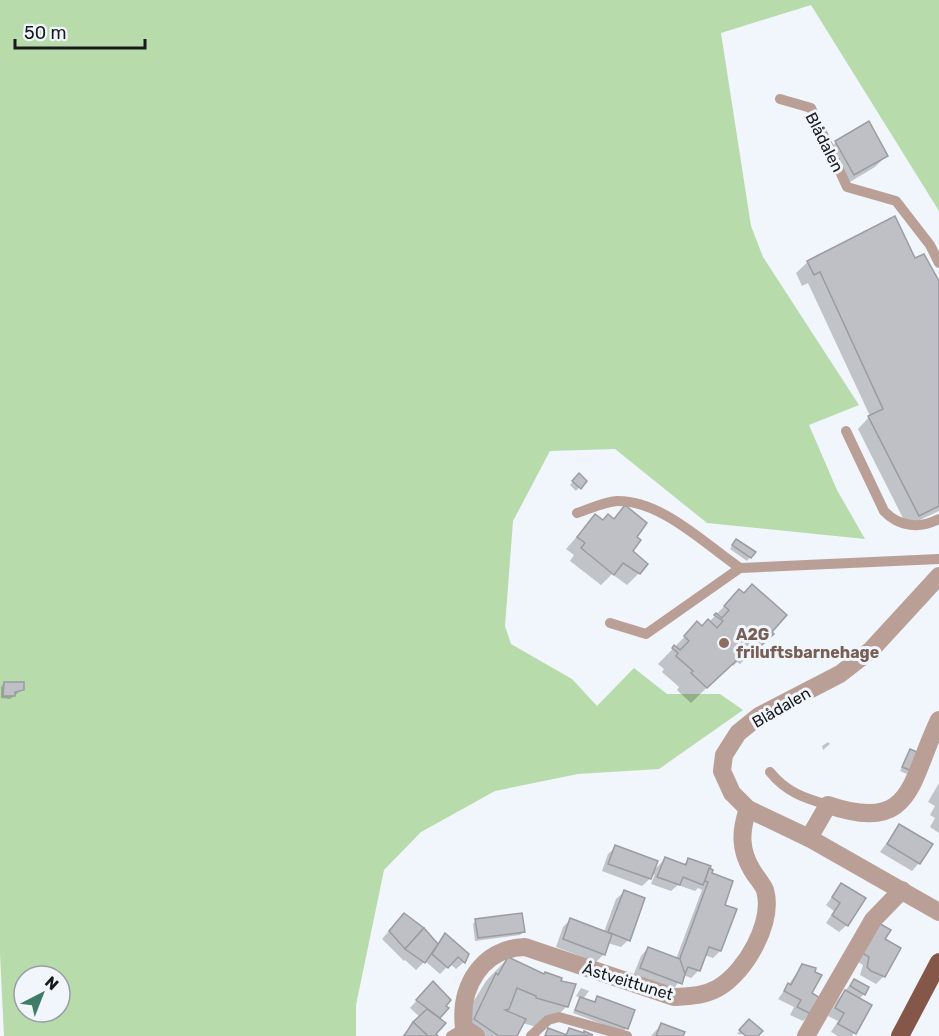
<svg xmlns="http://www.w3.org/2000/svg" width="939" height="1036" font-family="Rubik,sans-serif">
<rect width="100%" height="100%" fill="#f1f5fc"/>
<path fill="#b8dbac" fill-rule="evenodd" d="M0,0h939v211l-128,-206 -90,28 30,193 12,31 96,148 -50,20 28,65 28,49 -158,-16 -92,-74 -65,2 -37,70 -8,105 6,18 61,35 25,27 37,-38 33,26h53l23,16 -84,59 -81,5 -83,17 -74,41 -37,38 -28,135v31h-352l-4,-82zM24,976h36v36h-36z"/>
<g fill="#0003">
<path d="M836,142l51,13 -12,12 -32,19 -19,-32z"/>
<path d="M894,218l20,42 25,24v227l-32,15 -49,-97 12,-13 -62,-133 -6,3 -6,-13 17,-16z"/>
<path d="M579,475l6,6 -9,10 -6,-6z"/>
<path d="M625,507l10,30 -5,14 9,22 -12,12 -15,-11 -11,11 -31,-24 4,-6 -8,-6 29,-33 8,5 10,-2z"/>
<path d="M733,544l21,8 -7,9 -17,-12z"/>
<path d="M739,591l17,58 -16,15 -3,-2 -4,4 -2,-2 -40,39 -14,-13 2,-3 -17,-15 2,-3 -6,-5 40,-41 4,4 7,-5z"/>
<path d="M4,683l19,6 -13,10 -9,-1v-11z"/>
<path d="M828,742l2,2 -7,6 -1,-4z"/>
<path d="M910,751l7,3 -10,20 -7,-3z"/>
<path d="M939,783v50l-9,-6 5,-9 -5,-3 5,-9 -7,-4z"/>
<path d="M899,826l20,37 -7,8 -32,-19z"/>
<path d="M616,847l36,25 13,-13 17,7 7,-7 20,8 14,39 -3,45 -7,7 -9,-3 -6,16 -7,7 -8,-3 -10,15 -40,-14 8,-20 7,-8 28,11 26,-69 -4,-2 -3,3 -17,-6 -7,6 -20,-7 4,-10 -13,12 -40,-15 6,-17z"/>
<path d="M841,885l6,40 -8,7 -13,-9 8,-12 -8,-6z"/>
<path d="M624,892l4,48 -7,7 -13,-4 -4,11 -8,8 -40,-15 7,-20 8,-8 33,13 12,-33z"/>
<path d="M476,920l47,12 -3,3 -45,6 -2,-17z"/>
<path d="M396,923l41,22 8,-10 22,19 -3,8 -8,7 -6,-5 -10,10 -15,-13 -9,9 -11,-10 -1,1 -22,-22z"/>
<path d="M882,940l2,36 -8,8 -16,-9 3,-10 -10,-6z"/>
<path d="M508,958l51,24 15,3 -8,22 -22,22 -22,-6 -7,13h-59l-1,-4 31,-51z"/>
<path d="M802,966l7,1 11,8 -10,19v20l-7,7 -13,-6 4,-8 -16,-8z"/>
<path d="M854,980l10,14 -5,5 11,6 -18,31h-14l-7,-4 7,-11 -10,-5 10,-17z"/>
<path d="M581,988l8,3 -6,8 10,4 4,-5 29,30 -3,4 -50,-19 7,-15 -4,-2z"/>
<path d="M426,990l20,18 -8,10 -2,18h-34l19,-18 -11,-10z"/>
<path d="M745,1024l11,12 -19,-2z"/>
<path d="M661,1025l20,11h-30z"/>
<path d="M548,1030l16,5 5,-5 22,6h-47z"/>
</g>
<g fill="#bfbfc6" stroke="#9b9ba2" stroke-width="1.5">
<path d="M869,121l19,35 -34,19 -19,-34z"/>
<path d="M895,216l20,42 9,-4 15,27v225l-20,10 -51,-100 15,-7 -63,-137 -6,3 -7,-14z"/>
<path d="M579,473l8,8 -6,8 -9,-8z"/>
<path d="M625,505l22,18 -10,14 4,3 -8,11 15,13 -8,10 -17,-11 -9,12 -33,-27 4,-5 -8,-6 18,-23 8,6 5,-6 6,5z"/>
<path d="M736,539l20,13 -5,6 -19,-13z"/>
<path d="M752,584l35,31 -15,17 2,2 -18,16 -3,-3 -3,4 -6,-4 -7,13 -30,28 -16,-15 2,-2 -17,-15 2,-3 -6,-5 2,-3 6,5 9,-9 -5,-5 13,-15 5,5 6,-7 9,9 6,-7 -9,-6 2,-2 6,5 7,-8 -5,-4 15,-17 5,4z"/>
<path d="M4,682h20v8l-9,2v4h-12z"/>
<path d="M910,749l9,4 -7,18 -10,-4z"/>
<path d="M899,824l34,20 -13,20 -33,-20z"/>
<path d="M615,845l43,16 -7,18 -43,-15z"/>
<path d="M665,857l21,8 2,-7 23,8 -8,19 -20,-8 -3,8 -23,-8z"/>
<path d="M709,868l4,2 -1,3 21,8 -8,24 12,4 -16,42 -12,-4 -9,24 -12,-4 -3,7 -6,-13 29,-79 -3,-1z"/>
<path d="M841,883l25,15 -18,28 -16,-11 8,-12 -8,-6z"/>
<path d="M624,890l21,8 -15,43 -22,-9z"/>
<path d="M404,913l20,15 -19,21 -16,-18z"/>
<path d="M522,913l3,19 -47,6 -3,-19z"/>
<path d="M570,918l42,16 -7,21 -42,-16z"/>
<path d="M877,922l14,8 -6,9 16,9 -16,29 -14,-6 -4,-4 2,-10 -10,-6z"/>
<path d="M424,928l14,16 -13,19 -20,-14z"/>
<path d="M445,933l24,21 -4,9 -7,-6 -10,11 -16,-14z"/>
<path d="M648,947l32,12 5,15 -3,10 -42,-16z"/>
<path d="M508,957l36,17 1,-2 17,6 -1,3 15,3 -8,23 -32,-9v-2l-19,-8 -8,21 -4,1 21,9 -9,17h-18l-25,-17 22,-46 2,2z"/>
<path d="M802,964l14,4 -1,4 7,3 -10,18 8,5 -9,16 -14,-7 4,-7 -17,-9 4,-8 3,2z"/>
<path d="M854,979l15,8 -4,8 -15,-9z"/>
<path d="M433,981l18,19 -5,6 3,2 -9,10 -24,-18z"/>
<path d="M845,990l27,15 -16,29 -18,-10 6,-11 -9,-5z"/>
<path d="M597,996l38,14 -7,19 -53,-19 5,-13 15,5z"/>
<path d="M427,1009l19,14 -10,11 2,2h-10l-15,-14z"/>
<path d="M749,1019l14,12 -5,5h-12l-7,-6z"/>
<path d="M413,1022l15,14h-24z"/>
<path d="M661,1023l24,9 -2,4h-27z"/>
<path d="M548,1028l19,7 -1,1h-21z"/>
<path d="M569,1028l15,5v-2l9,4 -27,1z"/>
</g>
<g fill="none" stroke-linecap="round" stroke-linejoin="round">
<g stroke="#ba9f96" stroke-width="10">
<path d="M780,99l31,9 36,79 49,14 34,44 9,18"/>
<path d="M846,431l38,80c15,16 36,18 55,8"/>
<path d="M577,513c12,-4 27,-11 40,-12 44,-1 88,43 123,67"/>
<path d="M610,623l36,11 94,-66 199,-9"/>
<path d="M770,772c16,20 34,26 58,33"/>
<path d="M451,1036l13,-8"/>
<path d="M531,1036l17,-16 11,-3 68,19"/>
</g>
<g stroke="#ba9f96" stroke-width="18">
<path d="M939,576l-68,74 -31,24 -81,42 -21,17 -14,22 -2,16 10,22 16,16 61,29 130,74"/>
<path d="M809,838l19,-33c86,29 81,-23 111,-85"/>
<path d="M476,1036l-12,-8c-5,-41 18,-80 61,-81l149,50c16,-1 30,-1 44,-9 28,-16 56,-66 47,-98 -3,-7 -9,-13 -13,-20 -12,-20 -12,-38 -4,-61"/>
<path d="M806,1036l67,-116 29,-30"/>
</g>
<path stroke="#855748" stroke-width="18" d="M900,1036l39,-74"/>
</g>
<circle fill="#8d6e63" stroke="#f1f5fc" stroke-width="2" cx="724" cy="643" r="6"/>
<g text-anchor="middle" stroke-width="6" stroke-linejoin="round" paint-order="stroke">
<g font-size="16" fill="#181a1c" stroke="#f1f5fc">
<text transform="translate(825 142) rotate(63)" y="6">Blådalen</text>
<text transform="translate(781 707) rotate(-30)" y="6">Blådalen</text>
<text transform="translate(628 981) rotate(17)" y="6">Åstveittunet</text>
</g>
<g font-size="16" font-weight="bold" fill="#785e54" stroke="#f1f5fc" text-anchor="start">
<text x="736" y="640">A2G<tspan x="736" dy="18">friluftsbarnehage</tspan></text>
</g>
</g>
<g transform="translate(42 994) rotate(42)"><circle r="28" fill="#f1f5fc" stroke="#9a9da2" stroke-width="1.5"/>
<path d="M0-4.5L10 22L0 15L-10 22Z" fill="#3e7c67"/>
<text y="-9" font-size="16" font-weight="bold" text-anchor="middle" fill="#181a1c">N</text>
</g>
<path d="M15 39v9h130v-9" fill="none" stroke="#181a1c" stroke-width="3"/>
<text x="24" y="39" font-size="18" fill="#181a1c" stroke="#f1f5fc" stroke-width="4.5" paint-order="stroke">50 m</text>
</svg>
